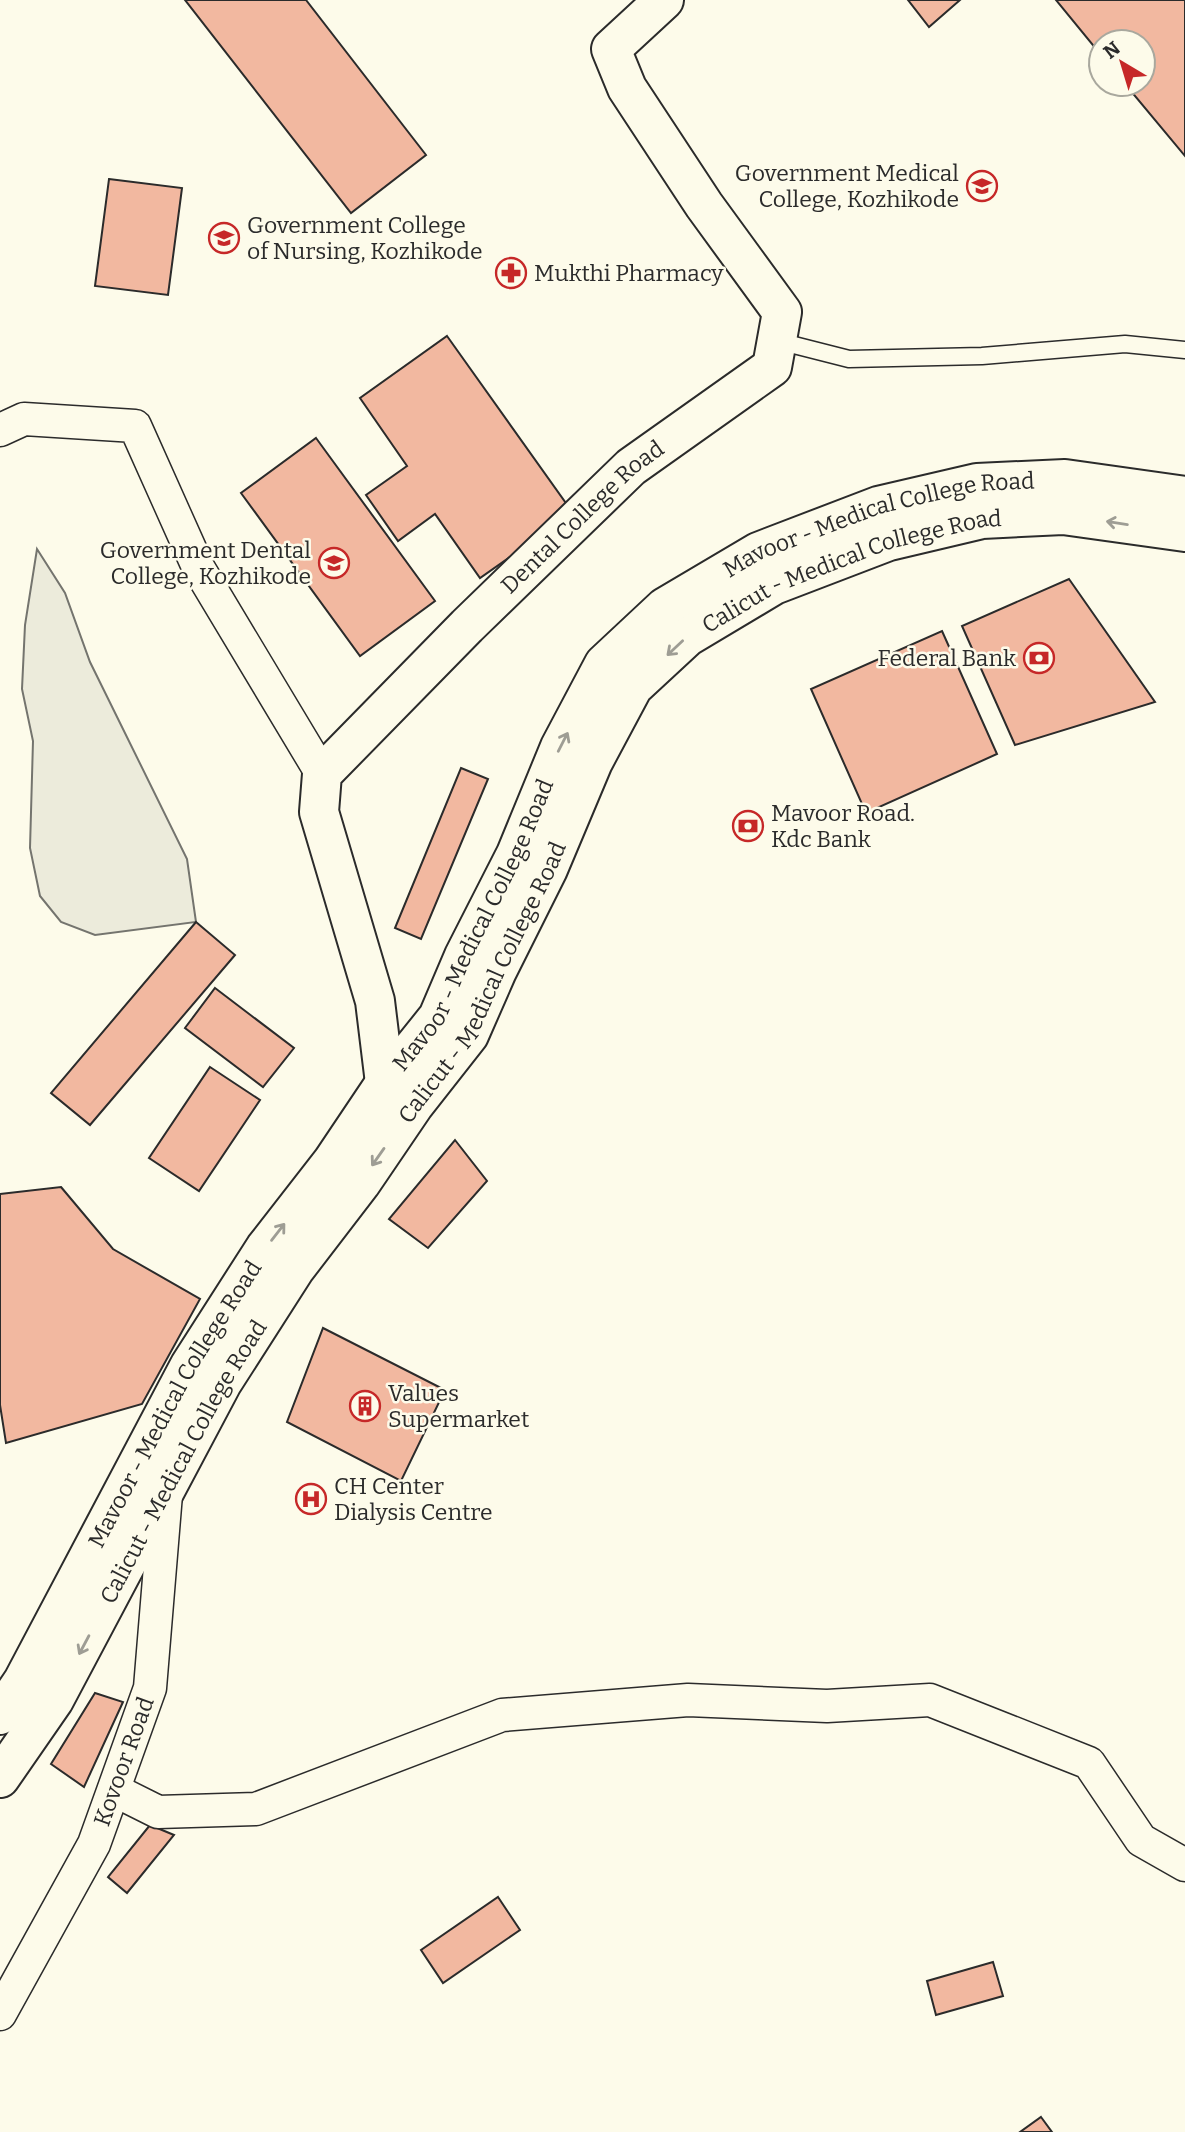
<svg xmlns="http://www.w3.org/2000/svg" width="1185" height="2132" font-family="Bitter,serif">
<rect width="100%" height="100%" fill="#fdfbea"/>
<path fill="#ecebdb" stroke="#74746e" stroke-width="2" d="M37,549l28,44 25,69 97,197 9,63 -101,13 -34,-13 -21,-26 -10,-48 3,-107 -11,-52 3,-64z"/>
<g fill="#f2b8a0" stroke="#2b2b2b" stroke-width="2">
<path d="M185,0h121l120,155 -75,58z"/>
<path d="M908,0h52l-31,27z"/>
<path d="M1056,0h129v156l-60,-72h18v-42h-42v13z"/>
<path d="M109,179l73,9 -14,107 -73,-9z"/>
<path d="M447,336l126,177 -93,65 -45,-64 -37,27 -32,-46 41,-29 -47,-68z"/>
<path d="M316,438l119,163 -75,55 -119,-163z"/>
<path d="M1069,579l86,123 -140,43 -53,-119z"/>
<path d="M942,631l55,123 -131,59 -55,-124z"/>
<path d="M461,768l27,11 -67,160 -26,-11z"/>
<path d="M196,922l39,33 -145,170 -39,-32z"/>
<path d="M215,988l79,60 -31,39 -78,-59z"/>
<path d="M210,1067l50,33 -61,91 -50,-33z"/>
<path d="M455,1140l32,41 -59,67 -39,-29z"/>
<path d="M61,1187l52,62 87,50 -58,105 -136,39 -6,-38v-211z"/>
<path d="M323,1328l122,62 -44,91 -114,-59z"/>
<path d="M95,1693l28,9 -39,85 -33,-23z"/>
<path d="M150,1825l24,10 -47,58 -19,-16z"/>
<path d="M498,1897l22,33 -77,53 -22,-33z"/>
<path d="M993,1962l10,34 -67,19 -9,-34z"/>
<path d="M1041,2117l11,15h-32z"/>
</g>
<g fill="none" stroke-linecap="round" stroke-linejoin="round">
<g stroke="#2b2b2b" stroke-width="19">
<path id="lane" d="M776,345l14,-1 59,15 133,-3 143,-12 60,6"/>
</g>
<g stroke="#2b2b2b" stroke-width="35">
<g id="street">
<path d="M0,430l24,-11 111,7 64,143 123,205"/>
<path d="M114,1790l44,22 98,-3 246,-94 186,-15 139,6 103,-6 159,63 52,77 44,25"/>
<path id="s1" d="M0,2014l94,-170 56,-156 16,-194"/>
</g>
</g>
<g stroke="#2b2b2b" stroke-width="42">
<g id="secondary">
<path id="s2" d="M385,1083l-10,-82 -56,-189 3,-38 145,-148 164,-159 141,-100 10,-55 -78,-107 -77,-117 -16,-39 53,-49"/>
<path id="s3" d="M0,1715l23,-34 167,-316 75,-117 67,-86 53,-79 53,-66 26,-61 52,-102 44,-107 44,-83 61,-57 93,-55 120,-46 99,-23 88,-4 120,17"/>
<path id="s4" d="M0,1778l54,-78 168,-317 73,-114 66,-86 53,-78 55,-70 28,-64 51,-102 45,-107 40,-75 54,-50 87,-52 115,-44 93,-22 81,-4 122,17"/>
</g>
</g>
<use href="#lane" stroke="#fdfbea" stroke-width="16"/>
<use href="#street" stroke="#fdfbea" stroke-width="32"/>
<use href="#secondary" stroke="#fdfbea" stroke-width="38"/>
</g>
<defs><path id="oneway-shaft" d="M-6 0H5M1.5-3L5.5 0L1.5 3" fill="none" stroke-width="1.6" stroke-linecap="round" stroke-linejoin="round" transform="scale(1.75)"/></defs>
<g stroke="#9e9d94">
<use href="#oneway-shaft" transform="translate(1117 523) rotate(-171)"/>
<use href="#oneway-shaft" transform="translate(675 648) rotate(137)"/>
<use href="#oneway-shaft" transform="translate(563 742) rotate(-63)"/>
<use href="#oneway-shaft" transform="translate(378 1157) rotate(125)"/>
<use href="#oneway-shaft" transform="translate(278 1232) rotate(-52)"/>
<use href="#oneway-shaft" transform="translate(84 1645) rotate(118)"/>
</g>
<defs>
<g id="university-ring" transform="scale(1.575)"><circle r="9.5" fill="#fdfbea" stroke="#c62828" stroke-width="1.5"/><path d="M0-5L7-2L0 1L-7-2ZM-4 1L0 2.5L4 1V4Q0 6-4 4Z" fill="#c62828"/></g>
<g id="pharmacy-ring" transform="scale(1.575)"><circle r="9.5" fill="#fdfbea" stroke="#c62828" stroke-width="1.5"/><path d="M-2-6h4v4h4v4h-4v4h-4v-4h-4v-4h4Z" fill="#c62828"/></g>
<g id="bank-ring" transform="scale(1.575)"><circle r="9.5" fill="#fdfbea" stroke="#c62828" stroke-width="1.5"/><path d="M-6-4H6V4H-6ZM0-2.3a2.3 2.3 0 1 0 0 4.6a2.3 2.3 0 1 0 0-4.6Z" fill="#c62828"/></g>
<g id="building-ring" transform="scale(1.575)"><circle r="9.5" fill="#fdfbea" stroke="#c62828" stroke-width="1.5"/><path d="M-4-6H4V6H1V3H-1V6H-4ZM-2.5-4.3h1.7v1.8h-1.7ZM.8-4.3h1.7v1.8H.8ZM-2.5-1h1.7V.8h-1.7ZM.8-1h1.7V.8H.8Z" fill="#c62828"/></g>
<g id="hospital-ring" transform="scale(1.575)"><circle r="9.5" fill="#fdfbea" stroke="#c62828" stroke-width="1.5"/><path d="M-5-5h3v3.5h4V-5h3V5h-3V1.5h-4V5h-3Z" fill="#c62828"/></g>
</defs>
<g fill-rule="evenodd">
<use href="#university-ring" x="982" y="186"/>
<use href="#university-ring" x="224" y="238"/>
<use href="#pharmacy-ring" x="511" y="273"/>
<use href="#university-ring" x="334" y="563"/>
<use href="#bank-ring" x="1039" y="658"/>
<use href="#bank-ring" x="748" y="826"/>
<use href="#building-ring" x="365" y="1406"/>
<use href="#hospital-ring" x="311" y="1499"/>
</g>
<g text-anchor="middle" stroke-width="5" stroke-linejoin="round" paint-order="stroke">
<g font-size="23" fill="#2b2b2b" stroke="#fdfbea" text-anchor="start">
<text x="959" y="181" text-anchor="end">Government Medical<tspan x="959" dy="26">College, Kozhikode</tspan></text>
<text x="247" y="233">Government College<tspan x="247" dy="26">of Nursing, Kozhikode</tspan></text>
<text x="534" y="281">Mukthi Pharmacy</text>
<text x="311" y="558" text-anchor="end">Government Dental<tspan x="311" dy="26">College, Kozhikode</tspan></text>
<text x="1016" y="666" text-anchor="end">Federal Bank</text>
<text x="771" y="821">Mavoor Road.<tspan x="771" dy="26">Kdc Bank</tspan></text>
<text x="388" y="1401">Values<tspan x="388" dy="26">Supermarket</tspan></text>
<text x="334" y="1494">CH Center<tspan x="334" dy="26">Dialysis Centre</tspan></text>
</g>
<g font-size="23" fill="#2b2b2b" stroke="#fdfbea">
<text dy="8" stroke="none"><textPath href="#s2" startOffset="684">Dental College Road</textPath></text>
<text dy="8" stroke="none"><textPath href="#s3" startOffset="1533">Mavoor - Medical College Road</textPath></text>
<text dy="8" stroke="none"><textPath href="#s4" startOffset="1519">Calicut - Medical College Road</textPath></text>
<text dy="8" stroke="none"><textPath href="#s3" startOffset="924">Mavoor - Medical College Road</textPath></text>
<text dy="8" stroke="none"><textPath href="#s4" startOffset="933">Calicut - Medical College Road</textPath></text>
<text dy="8" stroke="none"><textPath href="#s3" startOffset="357">Mavoor - Medical College Road</textPath></text>
<text dy="8" stroke="none"><textPath href="#s4" startOffset="366">Calicut - Medical College Road</textPath></text>
<text dy="8" stroke="none"><textPath href="#s1" startOffset="282">Kovoor Road</textPath></text>
</g>
</g>
<g transform="translate(1122 63) rotate(322)"><circle r="33" fill="#fdfbea" stroke="#a9a89e" stroke-width="2"/>
<path d="M0-5L12 26L0 18L-12 26Z" fill="#c62828"/>
<text y="-10" font-size="19" font-weight="bold" text-anchor="middle" fill="#2b2b2b">N</text>
</g>
</svg>
